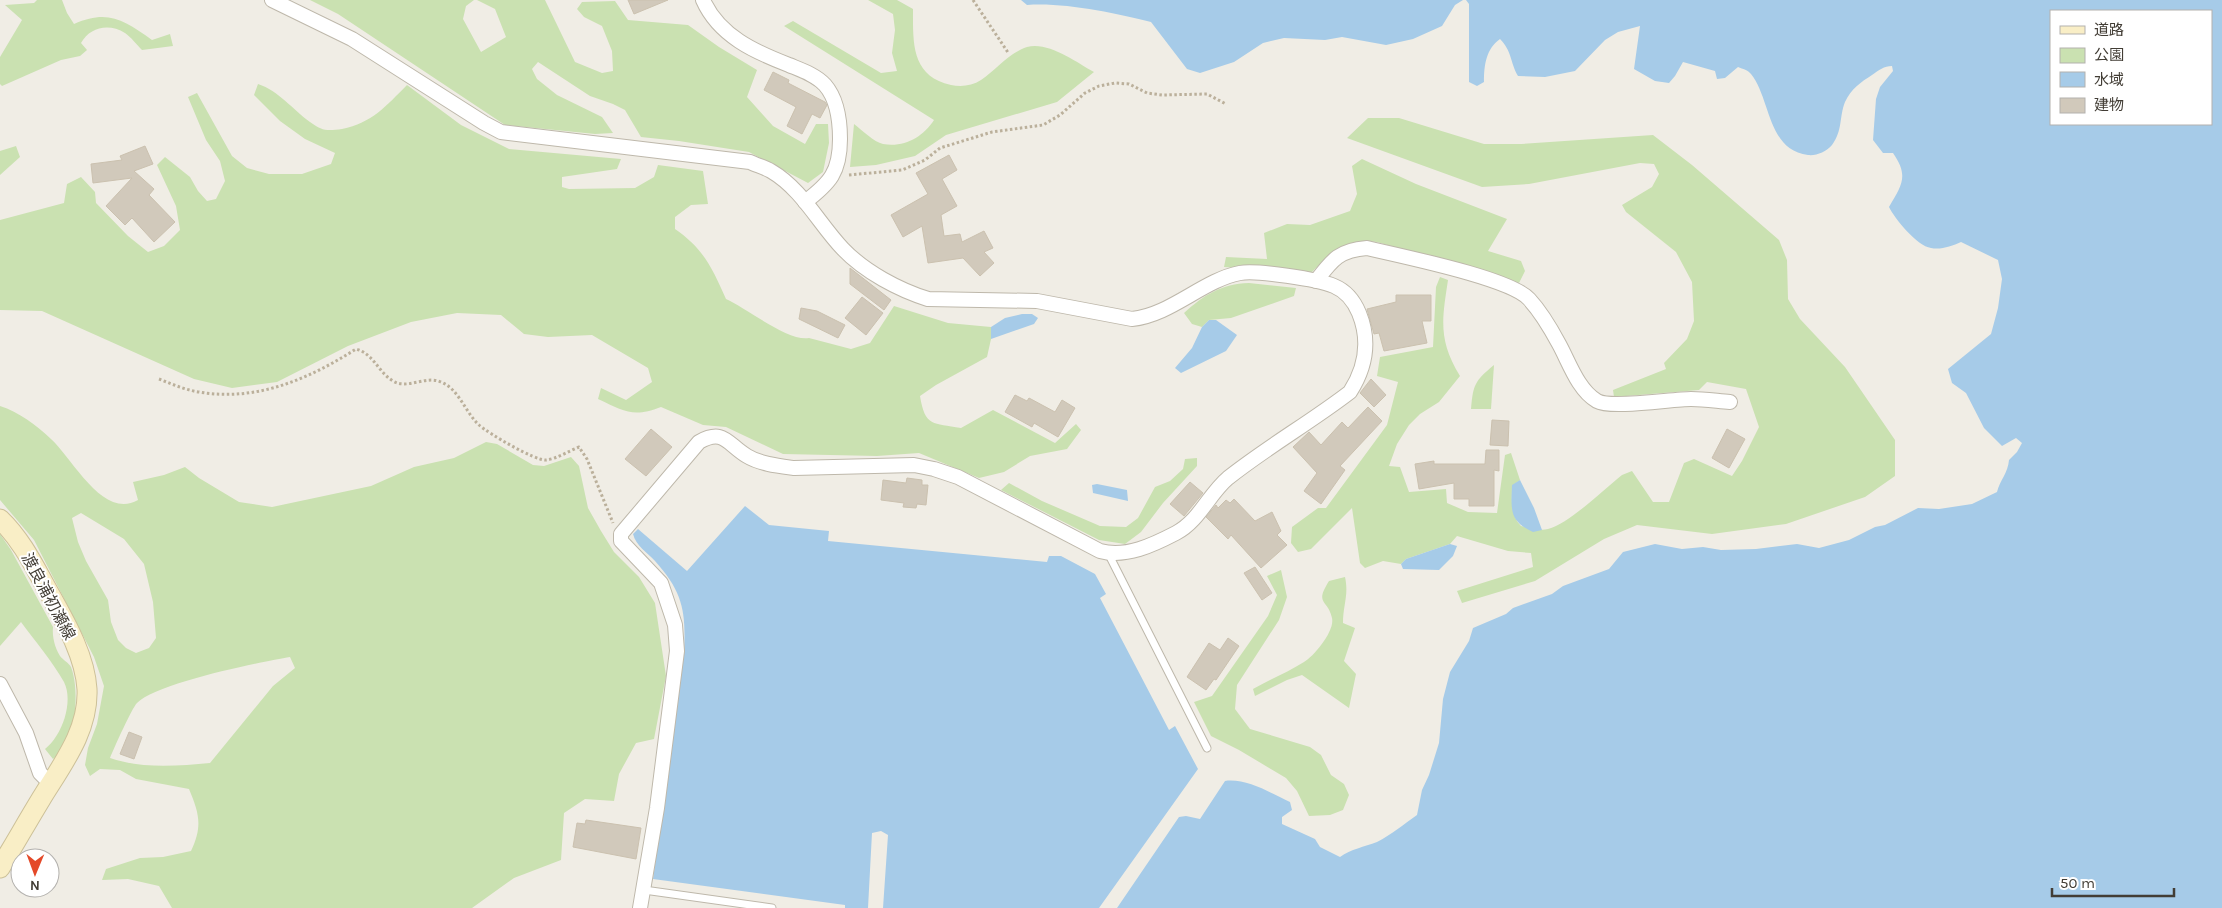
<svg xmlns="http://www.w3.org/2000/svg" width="2222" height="908" font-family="Karla,'Noto Sans JP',sans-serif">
<rect width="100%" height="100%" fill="#f0ede5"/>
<g fill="#cae1b1" fill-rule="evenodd">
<path d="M37,0h25l5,13 7,11c34,-15 50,-4 78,16l18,-6 3,12 -31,4c-5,-5 -11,-13 -17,-17 -16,-10 -35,-6 -44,10l6,7 -7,6 -19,4 -59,26 -2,-2v-27l22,-37 -17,-15 29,-2z"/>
<path d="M310,0h164l-8,6 -3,13 18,33 25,-15 -11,-28 -18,-9h68l30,62 27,11 11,-2 -1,-20 -10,-25 -18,-9 -7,-8 5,-7 33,-1 13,19 60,5 31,22 38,23 -10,27 26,29 32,18 11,-20h12l1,19 -6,29 -15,11 -59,-31 -70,-11 -38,-4 -16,-27 -12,-6 -23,-8 -52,-34 -6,7 5,10 20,16 45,22 11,16 -18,1 -90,-9 -167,-111z"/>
<path d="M868,0h29l16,9c0,34 -2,67 38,76 10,2 21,1 30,-5 15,-10 28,-27 46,-33 21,-6 49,15 67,25l-37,30 -111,33 -31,21 -39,9 -26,2 4,-43c8,6 20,18 29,20 21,4 40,-7 51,-24l-150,-94 9,-5 88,52 16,-2 -5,-18 3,-23 -2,-16z"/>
<path d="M258,84c21,7 34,25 52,38 12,9 17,9 32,7 30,-6 44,-23 65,-44l54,40 48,24 112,10 -4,10 -55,8v10l7,2 66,-1 19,-11 4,-12 45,6 5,33 -17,1 -16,12v12c29,20 37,39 51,70 20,9 63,43 83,39l42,11 19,-6 24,-37 54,17 43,4v12l-4,18 -51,28 -16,11c5,31 13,27 41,32l32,-18 62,33 21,-19 5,6 -14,19 -37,7 -26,16 -25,6 -60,-25 -42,3 -94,-2 -57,-27 -23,-2 -42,-18c-28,11 -37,4 -63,-8l3,-11 25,12 26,-18 -4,-14 -56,-33 -44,2 -24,-3 -23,-19 -44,-2 -46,9 -63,24 -71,36 -45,6 -38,-9 -152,-68 -42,-1v-90l64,-17 3,-19 14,-7 14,15 1,11 32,33 20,16 16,-6 16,-16 -4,-24 -19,-41 8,-8 25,20 8,14 9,10 9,-2 9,-18 -5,-20 -14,-21 -18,-43 9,-4 35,63 15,12 22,6h33l29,-10 4,-11 -30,-14 -25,-18 -26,-26z"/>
<path d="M1368,118h31l85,26h37l132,-9 39,30 87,75 8,20 1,39 12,20 45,48 50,73v36l-30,21 -79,27 -74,10 -75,-9 -33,14 -69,42 -73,22 -5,-12 76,-24 -2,-14 -23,-2 -51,-15 -7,8 -44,15 -5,5 -18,-3 -18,7 -5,-5 -8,-55 -41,41 -13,3 -7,-9 1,-16 26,-19h8l61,-83 11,-43 -21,-6 3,-19 53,-10 3,-60 4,-10 8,3c-6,40 -10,60 12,96l-21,26 -19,12 -11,11 -12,19 -8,22 11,1 9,25 37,-3 1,14 21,9 29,1 8,-58 6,-2 9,27 -8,6c0,15 -2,28 9,40 8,2 19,5 27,3 22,-6 55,-39 74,-54l10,-4 21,31h16l15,-39 10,-4 38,17 10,-15 17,-34 -13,-38 -39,-7 -8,8 -85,7 -1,-7 53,-21 -2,-6 23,-24 7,-18 -2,-39 -16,-30 -50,-40 -4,-7 30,-18 7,-13 -5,-10 -14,-1 -111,21 -47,3 -135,-49z"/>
<path d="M16,146l4,11 -20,18v-24z"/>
<path d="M1362,159l54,25 91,35 -19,32 33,10 4,10 -6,12 -142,-41c-33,-3 -44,9 -66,31l-87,-6 2,-10 41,2 -3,-26 23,-9 23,1 40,-14 7,-17 -5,-28z"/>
<path d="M1249,283l47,5 -2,8 -63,22 -22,2 -7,7 -10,-3 -8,-11c20,-18 37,-29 65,-30z"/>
<path d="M1494,365l-3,44h-20c2,-25 4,-28 23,-44z"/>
<path d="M0,406c19,6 36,19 51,33 22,20 52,81 87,61l-5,-18 31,-7 21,-8 14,11 40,24 33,5 99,-21 43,-19 40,-9 32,-16 11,2 36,21 11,1 27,-9 8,9 9,42 13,23 13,21 25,25 16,26 11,73 -12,63 -18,4 -17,31 -5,27 -29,-2 -21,14 -3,47 -47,18 -42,30h-300l-13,-22 -31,-7 -26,1 4,-11 34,-11 23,-1 28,-6c12,-25 8,-38 -2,-62l-53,-10 -16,-9 -20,-1 -10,7 -5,-11 3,-17 9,-24 7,-38 -10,-29 -60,-117 -34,-40zM81,513l43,26 20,25 9,38 3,36 -7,10 -13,5 -10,-5 -8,-8 -7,-18 -3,-22 -22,-39 -8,-19 -6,-24zM290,657l5,11 -22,18 -63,77c-33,3 -68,6 -100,-5 4,-10 22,-50 27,-55 20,-20 123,-41 153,-46z"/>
<path d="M1197,458v8l-34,37 -22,29 -16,12 -26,-4 -98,-50 8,-7 33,18 58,25 26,1 12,-9 17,-31 15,-6 13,-12 2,-10z"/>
<path d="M0,534l11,16 42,77c-1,10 2,21 7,29 3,4 9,7 11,11 8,20 5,61 -4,80 -3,5 -10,9 -14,12l-8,-10c17,-13 29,-47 19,-67 -12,-21 -29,-41 -43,-60l-21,24z"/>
<path d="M1281,570l6,27 -8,23 -42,65 -2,24 15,20 60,18 11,8 10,20 13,9 5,11 -6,15 -13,5 -21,1 -12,-25 -11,-13 -47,-28 -28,-14 -17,-34 18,-6 56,-80 9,-21 -10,-19z"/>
<path d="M1345,577c4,18 -2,28 -2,46l12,5 -11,33 12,13 -7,34 -47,-33 -15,5 -32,16 -2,-7c16,-9 35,-17 51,-27 10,-6 31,-31 28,-44 -4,-19 -18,-13 -3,-37z"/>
</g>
<g fill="#a6cbe8" fill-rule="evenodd">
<path d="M1021,0h442l-8,5 -13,21 -29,13 -27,6 -44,-8 -17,3 -41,-2 -21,5 -29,19 -34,11 -13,-4 -36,-47c-35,-9 -89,-20 -124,-17z"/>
<path d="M1466,0h756v908h-1105l62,-91 7,-1 14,3 25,-38c21,-3 46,12 65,21l2,8 -10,7v7l33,15 5,8 20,10c11,-8 24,-10 37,-15 14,-7 27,-18 40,-27l5,-25 7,-15 10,-32 4,-44 7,-27 19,-31 4,-13 33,-14 7,-6 39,-14 11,-8 46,-17 14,-17 32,-8 27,5 21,-2 18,3 35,-1 41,-5 22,4 30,-8 26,-13 10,-2 33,-17 21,1 33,-5 25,-12c3,-12 11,-19 12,-32l8,-8 5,-9 -6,-5 -14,8 -18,-18 -18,-35 -14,-10 -4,-14 43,-35 7,-26 4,-29 -4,-19 -37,-18c-9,4 -20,8 -30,6 -14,-2 -36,-29 -42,-41 13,-22 20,-31 4,-54h-10l-10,-13 3,-41 4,-12 13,-16 -1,-5c-8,0 -13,4 -20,9 -11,7 -21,14 -27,27 -6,15 -2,28 -13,43 -6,7 -16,11 -24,10 -41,-5 -37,-56 -57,-81 -3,-4 -8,-5 -13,-7l-13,11 -8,1 -2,-8 -32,-9 -8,14 -6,7 -14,-2 -21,-12 6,-43 -22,6 -13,8 -30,31 -30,6 -27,-1c-8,-14 -6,-25 -18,-37 -14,10 -16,26 -16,43l-7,4 -8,-4v-78zM2051,11h160v113h-160z"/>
<path d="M1022,314h10l6,4 -4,6 -43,15v-12l14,-9z"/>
<path d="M1209,320h7l21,15 -11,16 -45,22 -6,-5 17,-20 10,-21z"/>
<path d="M1520,480l14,28 8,22 -9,2c-24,-11 -22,-22 -21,-47z"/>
<path d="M1097,484l30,6 1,11 -35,-8 -1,-8z"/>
<path d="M745,506l24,19 60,6 -1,10 219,21 2,-6h12l34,18 11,20 -6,4 69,132 6,-4 23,43 -99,139h-216l5,-73 -7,-4 -9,2 -4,75h-23v-3l-192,-26 31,-225c2,-41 0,-61 -29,-93 -8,-9 -19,-15 -22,-27l5,-5 49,42z"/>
<path d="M1450,544l7,2 -4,10 -14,14 -36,-1 -2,-5 5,-5z"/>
</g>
<g fill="#d1c9bb" stroke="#cbc1af">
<path d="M628,0h40l-34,14z"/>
<path d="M773,72l16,8 -1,3 37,19 2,3 -7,13 -8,-4 -10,20 -15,-8 9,-19 -32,-17z"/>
<path d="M145,146l8,18 -19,7 20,18 -5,6 26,27 -21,20 -22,-24 -7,7 -19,-19 26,-28 -39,5 -2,-19 31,-4 -2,-4z"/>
<path d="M949,155l8,15 -15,9 15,27 -16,9 3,21 16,-2 2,8 22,-11 9,17 -9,4 10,11 -14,13 -17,-18 -35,5 -6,-37 -19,11 -12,-22 37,-21 -12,-21z"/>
<path d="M850,268l41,32 -7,10 -34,-26z"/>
<path d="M1396,295h35v26h-9l5,22 -43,8 -5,-18 -5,1 -7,-25 29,-7z"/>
<path d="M862,297l21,16 -17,22 -21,-17z"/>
<path d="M801,308l16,3 28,14 -7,13 -39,-19z"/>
<path d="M1371,379l15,16 -12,12 -14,-14z"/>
<path d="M1015,395l12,6 2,-3 26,14 7,-12 13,8 -17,29 -24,-14 -2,4 -27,-15z"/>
<path d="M1368,407l14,14 -42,45 5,4 -24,34 -17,-13 13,-18 -24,-26 16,-15 12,13 21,-23 6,6z"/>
<path d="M1492,420l17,1 -1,25 -18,-1z"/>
<path d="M651,429l21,18 -26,29 -21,-17z"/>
<path d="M1727,429l18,10 -16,29 -17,-10z"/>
<path d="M1486,450h13v21l-5,-1v36h-25v-7h-15v-16l-35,6 -4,-25 19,-3v3h51z"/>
<path d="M907,478l15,2v5h6l-2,20 -9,-1 -1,4 -13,-1 1,-4 -23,-3 2,-20 23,3z"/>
<path d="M1190,482l13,11 -19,23 -14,-12z"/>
<path d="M1234,499l21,22 17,-9 9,19 -4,4 10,10 -26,23 -30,-33 -3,4 -22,-22 10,-12 2,3 8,-8 4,3z"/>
<path d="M1255,567l17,26 -10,7 -18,-27z"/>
<path d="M1228,638l11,8 -23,34 -2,-1 -8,11 -19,-13 22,-34 11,7z"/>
<path d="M129,732l13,5 -8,22 -14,-5z"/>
<path d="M586,820l55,8 -5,31 -63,-12 4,-24 8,1z"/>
</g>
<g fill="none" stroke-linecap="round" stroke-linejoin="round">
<g stroke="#beb8ab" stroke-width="9">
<g id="service">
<path d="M1108,553l99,195"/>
<path d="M644,890l128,18"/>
</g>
</g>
<g stroke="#beb8ab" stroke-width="16">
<g id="minor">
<path d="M272,0l80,39 132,84 17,9 249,30c6,3 14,5 21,9 31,18 48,53 72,78 22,23 56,41 85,50l109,2 95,18c39,-4 71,-39 108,-46 16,-3 78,6 94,13 12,5 20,15 25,27 11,27 7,54 -9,79 -39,30 -83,55 -122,86 -19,16 -29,43 -52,55 -23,12 -50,25 -76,18l-142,-74 -24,-8 -20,-4 -120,3c-15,-2 -34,-4 -47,-12 -20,-12 -23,-28 -48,-14l-78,92v7l40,42 14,42 2,26 -20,157 -17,100"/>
<path d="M703,0c16,36 52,52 86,65 12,5 27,10 36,20 13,15 15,36 15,54 0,33 -10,44 -35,63"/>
<path d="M1316,281c16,-21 23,-31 51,-33 33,8 143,30 162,51 12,13 22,30 30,45 10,18 19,46 38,57 14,8 75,-2 94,-2 13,0 26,2 39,3"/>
<path d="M0,684l26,49 14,40 11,11"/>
</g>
</g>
<g stroke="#ccc098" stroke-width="21">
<path id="secondary" d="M0,519c23,22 36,51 52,79 15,27 33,59 35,91 2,42 -26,77 -46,110 -14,23 -27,46 -41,69"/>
</g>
<g stroke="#bbb09b" stroke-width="3" stroke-dasharray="2.5 2.5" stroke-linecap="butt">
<path d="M973,0l36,54"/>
<path d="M849,175l53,-5 23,-10 15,-12 52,-16 51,-7 17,-10 25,-22 14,-7 16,-3 14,1 18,9 15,2 45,-1 19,10"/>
<path d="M159,379c13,5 26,11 40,13 57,10 110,-13 157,-43 18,5 22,23 37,32 14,9 33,-6 48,1 18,7 24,30 38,43 9,8 56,36 67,35 10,-1 23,-9 33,-13l8,12 26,64"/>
</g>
<use href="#service" stroke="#fff" stroke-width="7"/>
<use href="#minor" stroke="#fff" stroke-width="14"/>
<use href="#secondary" stroke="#f9eec6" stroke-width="19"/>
</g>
<g text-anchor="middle" stroke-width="4" stroke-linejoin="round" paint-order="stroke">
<g font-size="16" fill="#423d35" stroke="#fff">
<text transform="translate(49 596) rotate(62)" y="6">渡良浦初瀬線</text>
</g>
</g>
<rect x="2050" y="10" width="162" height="115" fill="#ffffff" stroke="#b3b1ae"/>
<rect x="2060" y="26" width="25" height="8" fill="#f9eec6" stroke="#b3b1ae"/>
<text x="2094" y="35" font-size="15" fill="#423d35">道路</text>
<rect x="2060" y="48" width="25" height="15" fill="#cae1b1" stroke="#b3b1ae"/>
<text x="2094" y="60" font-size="15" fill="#423d35">公園</text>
<rect x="2060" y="72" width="25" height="15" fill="#a6cbe8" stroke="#b3b1ae"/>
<text x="2094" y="85" font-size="15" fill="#423d35">水域</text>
<rect x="2060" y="98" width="25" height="15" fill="#d1c9bb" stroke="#b3b1ae"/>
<text x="2094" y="110" font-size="15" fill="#423d35">建物</text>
<g transform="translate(35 873) rotate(181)"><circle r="24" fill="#ffffff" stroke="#b3b1ae"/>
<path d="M0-4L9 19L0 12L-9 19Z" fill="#e44928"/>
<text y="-8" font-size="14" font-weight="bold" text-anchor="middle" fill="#423d35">N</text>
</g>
<path d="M2052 888v8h122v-8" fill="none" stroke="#423d35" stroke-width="2.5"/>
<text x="2060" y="888" font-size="15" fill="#423d35" stroke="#ffffff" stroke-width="4" paint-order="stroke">50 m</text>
</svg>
